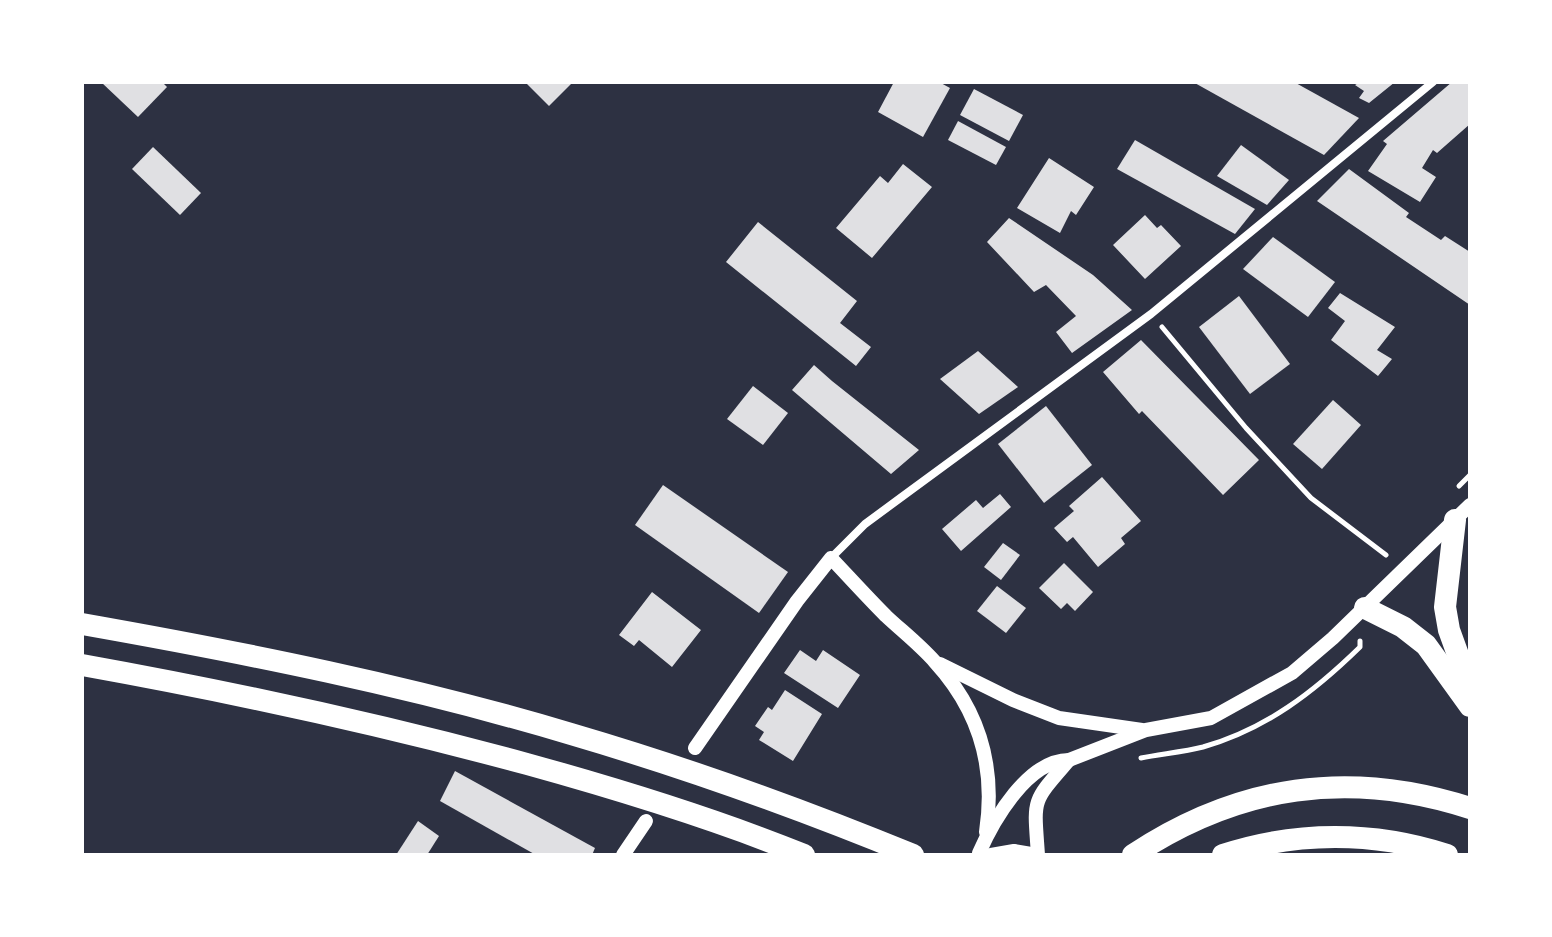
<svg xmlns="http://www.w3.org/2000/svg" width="1552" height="937" font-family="'Golos Text',sans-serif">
<rect width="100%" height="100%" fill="#2d3142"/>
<g fill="#e0e0e3">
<path d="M101,82h61l5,5 -29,30z"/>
<path d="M525,82h48l-24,24z"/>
<path d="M894,82h45l11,6 -27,49 -45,-25z"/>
<path d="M1193,82h101l65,36 -35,37z"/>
<path d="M1360,82h35l-26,21 -10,-5 5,-7 -9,-6z"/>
<path d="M1452,82h18v42l-33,29 -4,-3 -11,18 14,9 -16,25 -52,-31 19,-27 -4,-3z"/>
<path d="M974,89l49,26 -14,26 -49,-26z"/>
<path d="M958,121l48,26 -10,18 -48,-25z"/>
<path d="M1135,140l120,69 -20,25 -118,-65z"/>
<path d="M1241,145l48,35 -22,25 -50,-29z"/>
<path d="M153,147l48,46 -21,22 -48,-46z"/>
<path d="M1049,158l45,29 -18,28 -5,-4 -11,22 -43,-25z"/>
<path d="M903,164l29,23 -60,71 -36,-30 44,-52 8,7z"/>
<path d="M1349,169l60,44 -3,4 35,23 4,-4 25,16v53l-153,-104z"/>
<path d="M1145,215l12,13 4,-3 20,21 -36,33 -32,-34z"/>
<path d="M1009,218l84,57 39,35 -60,43 -16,-21 20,-16 -30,-31 -12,7 -47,-50z"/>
<path d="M758,222l99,79 -17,22 31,24 -15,19 -130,-104z"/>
<path d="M1273,237l62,45 -27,35 -65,-48z"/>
<path d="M1340,293l55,34 -18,23 15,9 -14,17 -47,-36 14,-19 -17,-13z"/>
<path d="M1239,296l51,68 -40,30 -51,-67z"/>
<path d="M1141,340l118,120 -36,35 -81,-84 -3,3 -36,-42z"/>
<path d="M978,351l40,36 -39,27 -39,-35z"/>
<path d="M814,365l18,16 87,69 -28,24 -99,-84z"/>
<path d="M753,386l35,27 -25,32 -36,-26z"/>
<path d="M1333,400l28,25 -39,44 -29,-25z"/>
<path d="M1046,406l46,59 -48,38 -46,-59z"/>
<path d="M1102,477l39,44 -20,17 4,6 -27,23 -25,-30 -6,5 -13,-14 20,-17 -5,-5z"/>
<path d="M663,485l125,87 -29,41 -124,-88z"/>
<path d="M1000,494l11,13 -50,44 -19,-22 34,-29 7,8z"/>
<path d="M1003,543l17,12 -19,25 -17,-13z"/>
<path d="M1064,563l29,29 -18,19 -8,-8 -6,6 -22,-21z"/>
<path d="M997,586l29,22 -20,25 -29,-22z"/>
<path d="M652,592l49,38 -29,37 -33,-27 -5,6 -15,-11z"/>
<path d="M800,650l16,11 7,-11 37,25 -22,33 -54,-35z"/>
<path d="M785,690l37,24 -29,47 -34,-21 5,-8 -9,-6 13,-19 4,3z"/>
<path d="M455,771l140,77 -3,7h-56l-96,-54z"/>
<path d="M418,821l21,15 -12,19h-31z"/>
</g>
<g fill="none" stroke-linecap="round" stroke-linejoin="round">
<g stroke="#fff" stroke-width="5">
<path d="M1162,327l84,101 65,70 75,57"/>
<path d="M1459,486l11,-11"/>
<path d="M1141,758c20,-4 42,-6 62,-11 63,-18 111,-55 157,-100v-6"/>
</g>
<path stroke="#fff" stroke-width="8" d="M831,558l34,-34 38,-28 248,-182 282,-232"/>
<g stroke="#fff" stroke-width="14">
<path d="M940,664l73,36 46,18 83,12"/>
<path d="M695,748l102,-147 34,-43c18,19 36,39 55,58 16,15 34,29 49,46 45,49 61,105 51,170"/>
<path d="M979,853c15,-34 49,-93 90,-93l77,-30 65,-12 81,-45 41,-35 137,-133"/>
<path d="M623,855l23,-34"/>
<path d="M991,855l23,-4 23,4"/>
<path d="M1038,855c-4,-58 -7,-51 31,-95"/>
</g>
<g stroke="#fff" stroke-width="22">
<path d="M1455,520l-10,87 4,23 21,58"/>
<path d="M1365,608l38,19 23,18 44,61"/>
<path d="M82,624c164,29 329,62 489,110 116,34 230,75 342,121"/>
<path d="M82,665c150,27 298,59 445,99 94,26 186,54 277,91"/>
<path d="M1133,855c106,-70 216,-86 337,-47"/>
<path d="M1223,855c73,-24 151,-24 224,0"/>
</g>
</g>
<rect width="1552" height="937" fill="none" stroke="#ffffff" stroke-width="168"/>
</svg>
